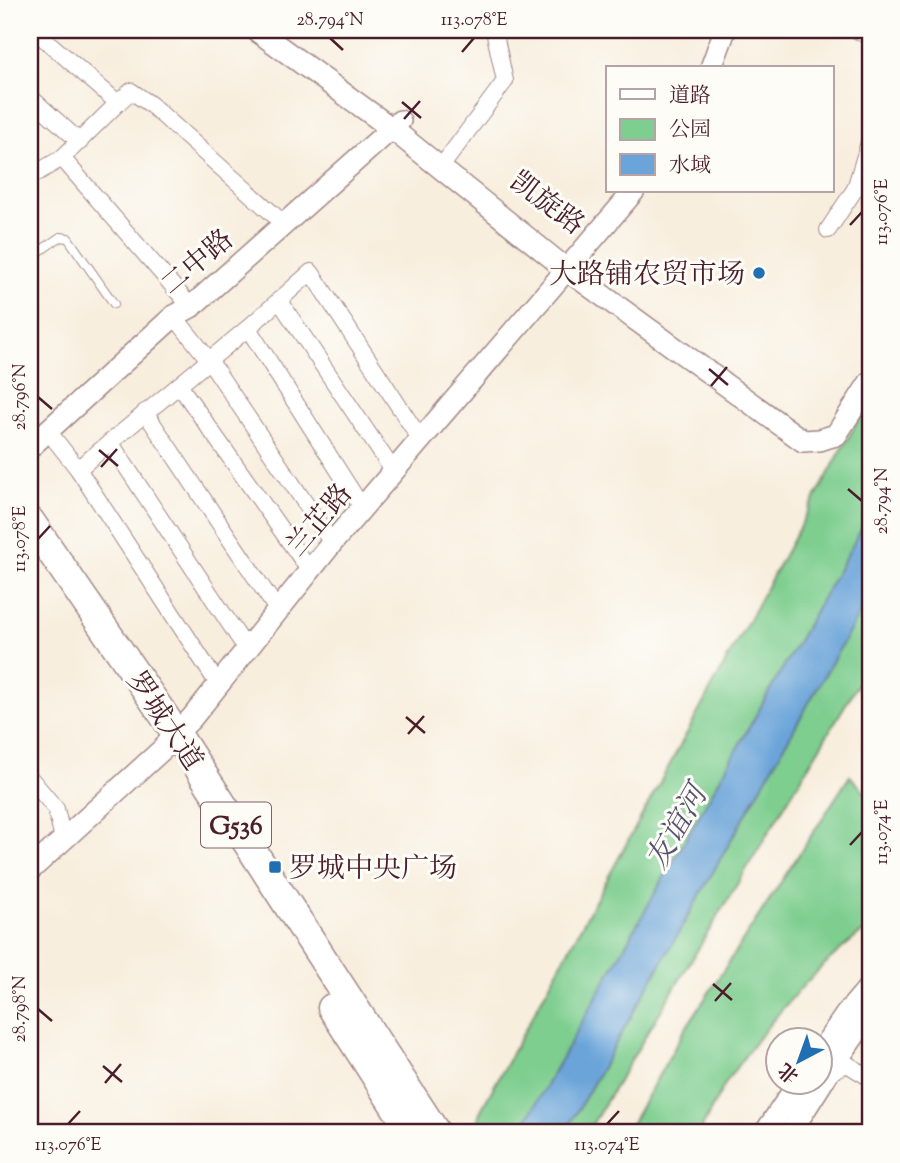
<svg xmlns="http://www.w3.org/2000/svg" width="900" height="1163" font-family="'Sorts Mill Goudy','Noto Serif SC',serif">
<rect width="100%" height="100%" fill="#fdfcf7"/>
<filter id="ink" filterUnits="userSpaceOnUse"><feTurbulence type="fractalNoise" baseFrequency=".0143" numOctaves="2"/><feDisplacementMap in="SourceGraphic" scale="14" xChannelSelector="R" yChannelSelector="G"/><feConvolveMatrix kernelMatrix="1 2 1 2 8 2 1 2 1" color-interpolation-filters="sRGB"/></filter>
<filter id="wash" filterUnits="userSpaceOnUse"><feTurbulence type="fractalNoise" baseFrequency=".00686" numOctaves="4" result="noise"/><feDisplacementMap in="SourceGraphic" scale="28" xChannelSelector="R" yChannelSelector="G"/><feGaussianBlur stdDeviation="1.57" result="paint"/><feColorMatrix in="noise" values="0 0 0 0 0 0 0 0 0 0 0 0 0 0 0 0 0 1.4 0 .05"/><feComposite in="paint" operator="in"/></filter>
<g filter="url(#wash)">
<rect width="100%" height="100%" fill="#f8eede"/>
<g fill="#7ece8f" stroke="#64765d" stroke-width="2">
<path d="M870,398v266l-283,469h-113l6,-21z"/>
<path d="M850,776l20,22v129c-51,35 -101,95 -137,145 -13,18 -23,41 -34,61h-73l58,-102z"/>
</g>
<path fill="#6aa4d9" stroke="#5a6282" stroke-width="2" d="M870,514v81l-305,538h-46z"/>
</g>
<g filter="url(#ink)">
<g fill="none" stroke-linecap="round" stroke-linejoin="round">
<g stroke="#a18684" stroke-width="10">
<path id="lane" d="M30,258l30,-21 8,1 46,66"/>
</g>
<g stroke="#a18684" stroke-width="18">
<g id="street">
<path d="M34,30l84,73 13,-12 19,13 133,119"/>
<path d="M856,30l14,7"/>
<path d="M30,97l50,45"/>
<path d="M62,158l129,149"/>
<path d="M447,159l58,-78 -11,-51"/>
<path d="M30,177l32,-19 56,-55"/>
<path d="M828,230l27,-41 15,-50"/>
<path d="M279,300l115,172"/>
<path d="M174,316l35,44 123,183"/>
<path d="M248,328l115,181"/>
<path d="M179,385l131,186"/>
<path d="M145,412l133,199"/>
<path d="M48,431l30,38 140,215"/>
<path d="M110,442l137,208"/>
<path d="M78,469l170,-141 63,-56 110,168"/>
<path d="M30,778l26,31 7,30"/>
<path d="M830,1072l17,-8 23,14"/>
</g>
</g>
<g stroke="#a18684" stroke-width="24">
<g id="secondary">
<path d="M256,30l135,98 175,141 237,172 16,-1 17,-5 34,-53"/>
<path d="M711,68l14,-38"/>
<path d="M30,447l144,-131 17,-9 209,-186"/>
<path d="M30,870l135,-123 11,-14 15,-14 141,-176 302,-352"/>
<path d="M820,1052l27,-39 23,-27"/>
<path d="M765,1133l34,-51"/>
<path d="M790,1133l38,-60 42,-60"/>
</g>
</g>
<g stroke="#a18684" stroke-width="31">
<g id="highway">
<path d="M30,521l146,212 260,400"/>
<path d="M332,1008l80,125"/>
</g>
</g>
<use href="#lane" stroke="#fff" stroke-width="8"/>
<use href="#street" stroke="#fff" stroke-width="16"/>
<use href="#secondary" stroke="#fff" stroke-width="21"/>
<use href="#highway" stroke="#fff" stroke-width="28"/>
</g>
</g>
<path fill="none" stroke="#4a1f2b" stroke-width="2.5" d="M330,38l13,12M462,52l12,-14M402,102l19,16M404,119l16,-18M850,225l12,-13M709,369l19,16M711,386l16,-19M38,397l14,12M99,450l19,16M101,467l16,-18M848,489l14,12M38,539l12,-13M406,717l19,16M408,734l16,-18M850,845l12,-13M713,984l19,16M715,1001l16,-18M38,1009l14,12M103,1066l19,16M105,1083l16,-19M68,1124l12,-13M607,1124l12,-13"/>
<g fill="#1f6fb2" stroke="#fdfcf7" stroke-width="2.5">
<circle cx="759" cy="273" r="7"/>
<rect x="268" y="860" width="14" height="14" rx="3.5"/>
</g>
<g text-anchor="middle" stroke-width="6" stroke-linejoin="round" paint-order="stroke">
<rect fill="#fdfcf7" stroke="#806168" stroke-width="2" x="201" y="802.5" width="70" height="45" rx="5"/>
<g font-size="26" font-weight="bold" fill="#4a1f2b">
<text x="236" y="834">G536</text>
</g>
<g font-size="28" fill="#4a1f2b" stroke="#fdfcf7">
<text transform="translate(548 202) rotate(37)" y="10">凯旋路</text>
<text transform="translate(196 261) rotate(-40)" y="10">二中路</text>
<text transform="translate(318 519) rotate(-50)" y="10">兰芷路</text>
<text transform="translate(166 720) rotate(56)" y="10">罗城大道</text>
</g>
<g font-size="28" fill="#4a1f2b" stroke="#fdfcf7" text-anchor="end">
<text x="745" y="283">大路铺农贸市场</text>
<text x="289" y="877" text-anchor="start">罗城中央广场</text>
</g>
<g font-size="30" font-style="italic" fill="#575471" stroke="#fdfcf7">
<text transform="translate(676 827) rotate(-60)" y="10">友谊河</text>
</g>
</g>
<rect width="900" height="1163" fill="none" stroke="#fdfcf7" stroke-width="77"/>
<rect x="606" y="66" width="228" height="126" fill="#fdfcf7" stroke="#b5a4a5" stroke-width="2"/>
<rect x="620" y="89" width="35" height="10" fill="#ffffff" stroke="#b5a4a5" stroke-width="2"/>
<text x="669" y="102" font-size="21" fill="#4a1f2b">道路</text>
<rect x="620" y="119" width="35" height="21" fill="#7ece8f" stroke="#b5a4a5" stroke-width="2"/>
<text x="669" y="136" font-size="21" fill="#4a1f2b">公园</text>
<rect x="620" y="154" width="35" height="21" fill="#6aa4d9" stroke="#b5a4a5" stroke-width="2"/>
<text x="669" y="172" font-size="21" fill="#4a1f2b">水域</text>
<g transform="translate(799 1061) rotate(221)"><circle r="33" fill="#fdfcf7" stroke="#b5a4a5" stroke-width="2"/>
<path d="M0-5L12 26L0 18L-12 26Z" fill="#1f6fb2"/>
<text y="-10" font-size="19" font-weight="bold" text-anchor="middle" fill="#4a1f2b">北</text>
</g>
<rect x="38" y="38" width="824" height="1086" fill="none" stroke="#4a1f2b" stroke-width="2.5"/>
<g font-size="18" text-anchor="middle" fill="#4a1f2b">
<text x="330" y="25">28.794°N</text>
<text x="474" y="25">113.078°E</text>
<text transform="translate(881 212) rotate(-90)" y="6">113.076°E</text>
<text transform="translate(19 397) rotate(-90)" y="6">28.796°N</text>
<text transform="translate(881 501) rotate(-90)" y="6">28.794°N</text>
<text transform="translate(19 539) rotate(-90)" y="6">113.078°E</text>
<text transform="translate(881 832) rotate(-90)" y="6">113.074°E</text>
<text transform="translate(19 1009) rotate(-90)" y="6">28.798°N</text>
<text x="68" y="1150">113.076°E</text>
<text x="607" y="1150">113.074°E</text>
</g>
</svg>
